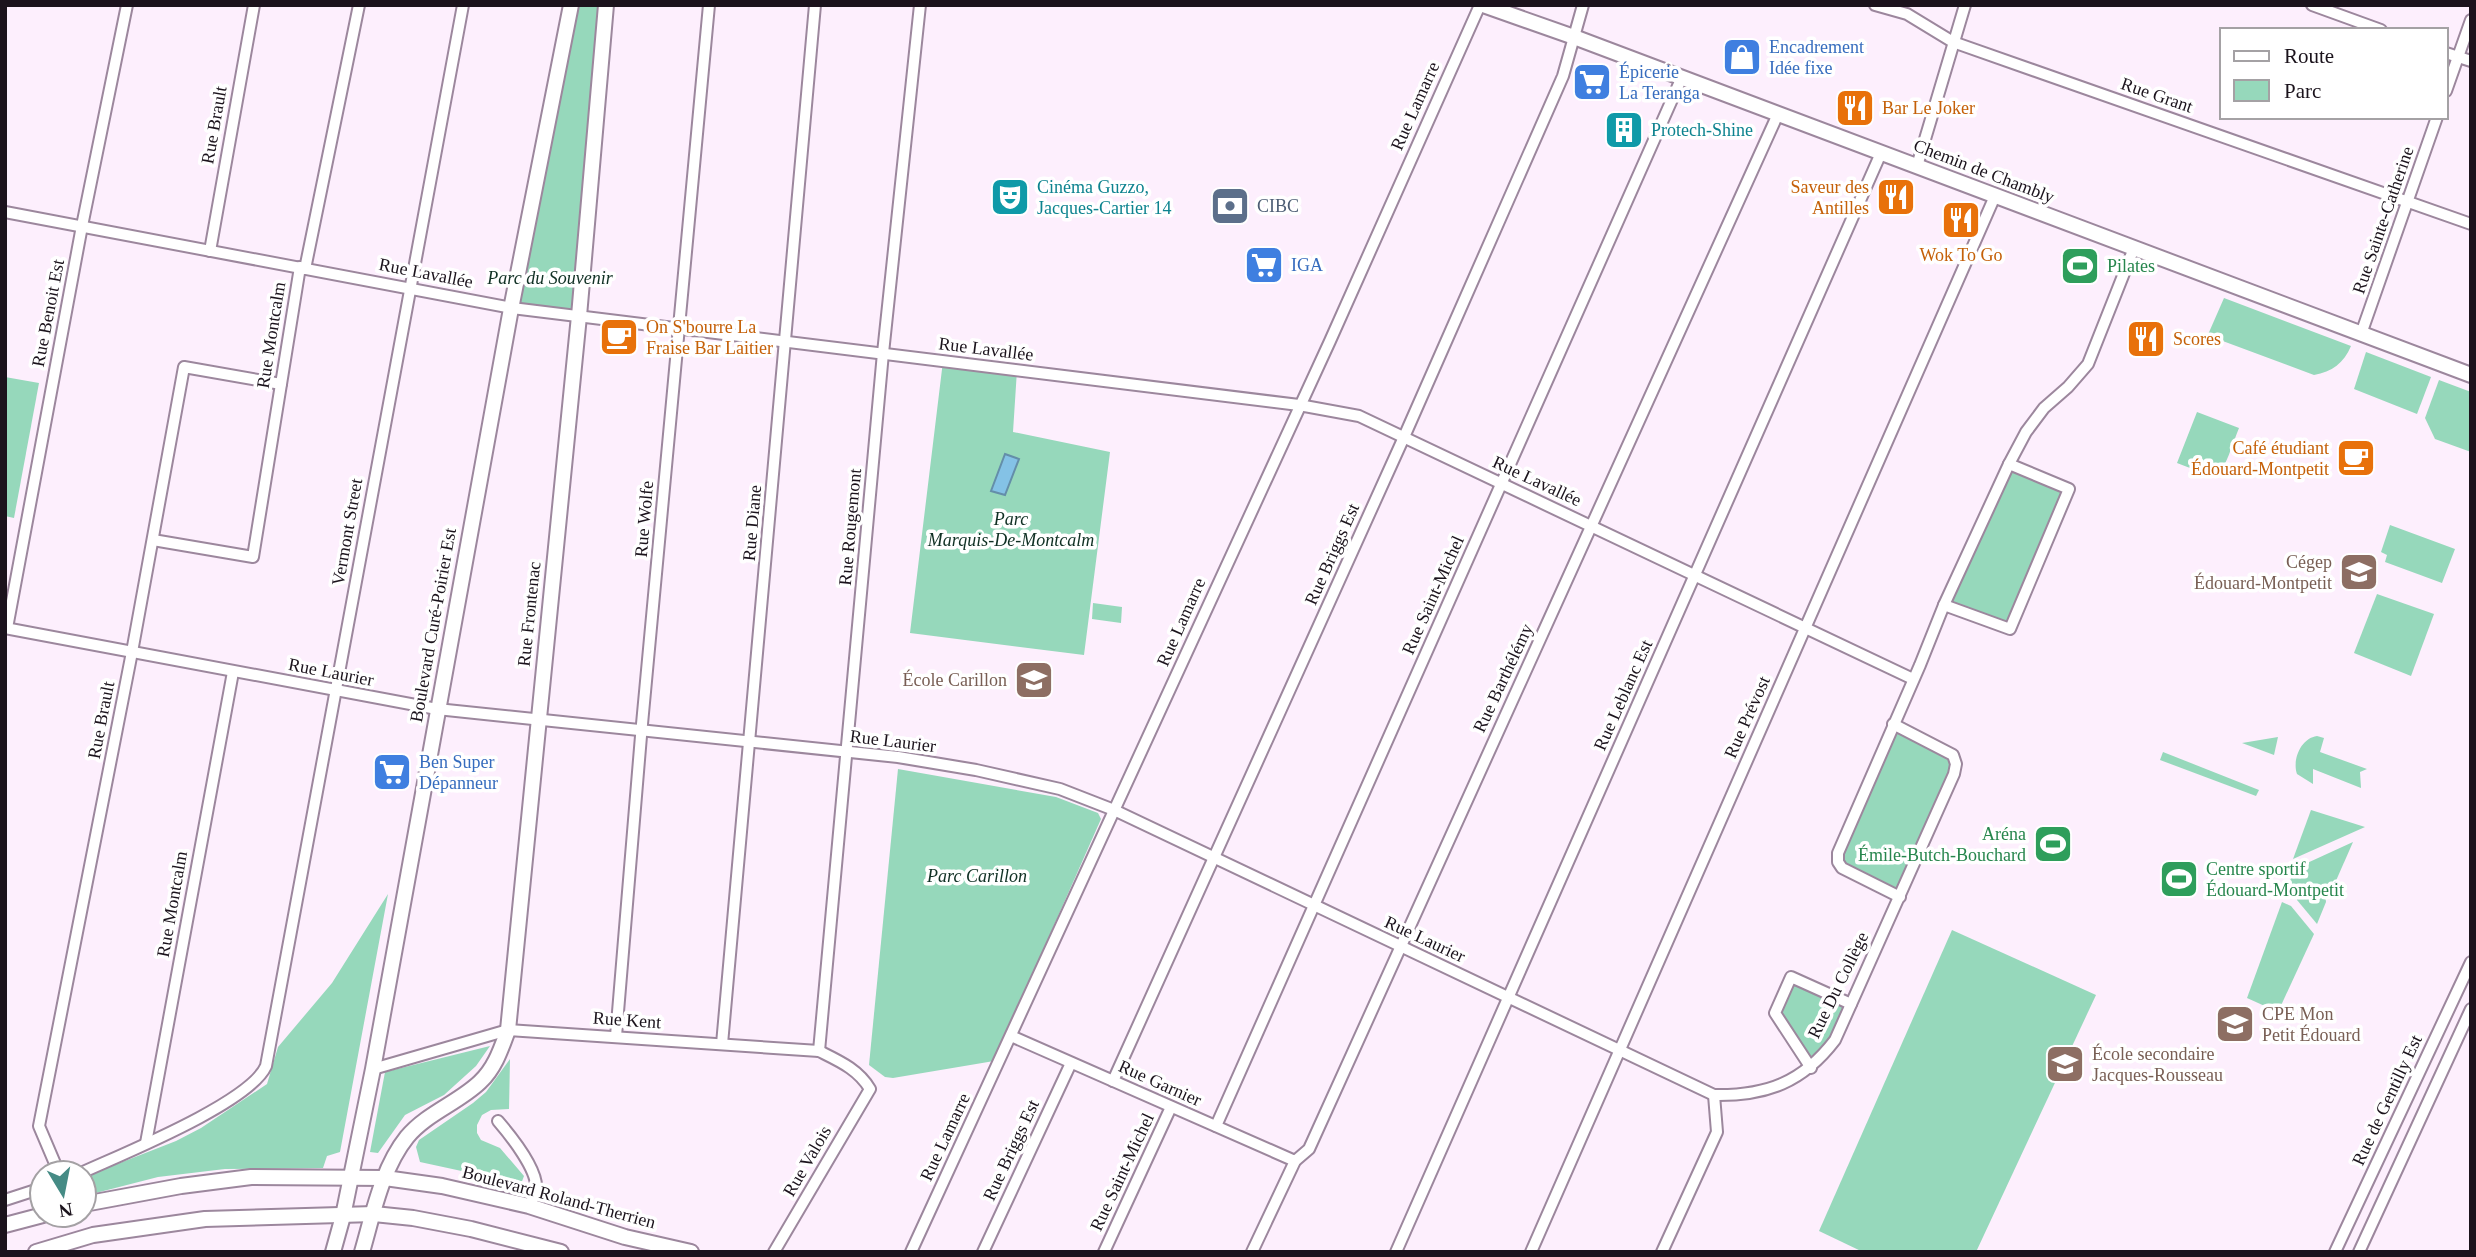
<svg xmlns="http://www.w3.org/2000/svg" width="2476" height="1257" font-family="'Times New Roman',serif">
<rect width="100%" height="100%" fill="#fdeffd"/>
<g fill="#96d8bb">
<path d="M571,5h35l-27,311 -67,-8z"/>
<path d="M2224,298l127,48c-7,17 -19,26 -37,29l-94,-35 -17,6z"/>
<path d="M2366,352l65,25 -14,37 -63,-25z"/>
<path d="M943,361l74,9 -4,62 97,20 -26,203 -174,-22z"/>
<path d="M5,377l34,6 -25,135 -9,-2z"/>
<path d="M2439,380l32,12v60l-36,-13 -10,-21z"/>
<path d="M2197,412l42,16c-18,45 -12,55 -62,35z"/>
<path d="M2009,464l60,25 -59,140 -66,-24z"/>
<path d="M2390,525l65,24 -13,34 -57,-21 2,-7 -6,-3z"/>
<path d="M2377,594l57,20 -23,62 -57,-23z"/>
<path d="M1093,603l29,4 -1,16 -29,-4z"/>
<path d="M1893,724l60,31 3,9 -56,133 -58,-29 -4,-15z"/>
<path d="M2317,736l7,2 -4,14 47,17 -7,3 1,16 -48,-19v15l-16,-10c-5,-14 4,-36 20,-38z"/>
<path d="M2278,737l-4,18 -32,-12z"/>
<path d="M2163,752l96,38 -3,6 -96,-36z"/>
<path d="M898,769l158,28 42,16 3,6 -107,242 -101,17 -8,-1 -16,-12z"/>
<path d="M2311,810l54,17 -72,32z"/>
<path d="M2353,842l-18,41 -48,7 7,-21z"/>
<path d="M2325,893l1,9 -9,22 -20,-24 1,-3z"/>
<path d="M388,894l-48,258 -13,4 -4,12 -98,1 -67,8 -74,19v-19l92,-36 25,-13 66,-44 11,-37 54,-64z"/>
<path d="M2282,902l9,4 23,28 -36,78 -31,-14z"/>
<path d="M1952,930l144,65 -120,257h-113l-44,-21z"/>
<path d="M1791,977l60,27 -16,36 -24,28 -36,-55z"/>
<path d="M490,1046l-14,20 -32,29 -39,20 -27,38 -8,-1 15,-80z"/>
<path d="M510,1059l-1,50 -18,1 -9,5 -5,10v8l4,7 19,8 24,28 -3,8 -101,-22 -4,-15 3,-7 54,-37 13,-11z"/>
</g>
<path fill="#84c2e6" stroke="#648ea9" stroke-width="2" d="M1005,454l14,5 -14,36 -14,-4z"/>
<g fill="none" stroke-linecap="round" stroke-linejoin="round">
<g stroke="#9c879d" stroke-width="14">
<g id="minor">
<path d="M1875,5l32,9 46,28 518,182"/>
<path d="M2312,5l69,25"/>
<path d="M2446,53l25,8"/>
<path d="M2446,91l25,-71"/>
<path d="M1917,166l48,-161"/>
<path d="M5,212l507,96 787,97 60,11 554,263"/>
<path d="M210,251l44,-246"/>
<path d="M305,269l54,-264"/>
<path d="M2361,334l76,-217"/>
<path d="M153,540l100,17 47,-290"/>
<path d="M1944,605l66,24 59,-140 -60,-25"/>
<path d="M5,628l432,81 461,48 78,13 84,19 54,21 600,285c53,1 89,-13 121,-55l119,-266 2,-10 -3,-9 -60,-31"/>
<path d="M7,628l75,-402 45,-221"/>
<path d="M1900,897l-58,-29 -4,-6v-9l82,-188 24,-60 65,-141 17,-32 18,-24 24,-21 20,-23 46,-116"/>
<path d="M616,1036l26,-312 67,-719"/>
<path d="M1011,1036l284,125"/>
<path d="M722,1044l93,-1039"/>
<path d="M819,1051l64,-698 37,-348"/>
<path d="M1811,1068l-36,-55 16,-36 60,27"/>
<path d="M373,1069l135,-39 311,21c20,10 39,18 51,38l-96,163"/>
<path d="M1113,1081l291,-644 159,-361 20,-71"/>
<path d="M498,1121c12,14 41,50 38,69 -1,5 -5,12 -7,16"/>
<path d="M1216,1126l466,-1049"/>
<path d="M146,1143l87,-471"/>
<path d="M59,1173l-20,-47 93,-474 52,-285 97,17"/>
<path d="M81,1173c39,-18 169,-70 185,-107l197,-1061"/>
<path d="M5,1200l37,-12"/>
<path d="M911,1252l419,-911 150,-336"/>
<path d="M983,1252l88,-189"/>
<path d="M1104,1252l67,-145"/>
<path d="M1252,1252l43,-91 14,-12 469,-1035"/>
<path d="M1396,1252l485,-1099"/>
<path d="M1531,1252l464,-1056"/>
<path d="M1662,1252l55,-120 -3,-37"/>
<path d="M2335,1252l136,-290"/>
<path d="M2359,1252l112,-243"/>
</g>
</g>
<g stroke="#9c879d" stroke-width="18">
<g id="major">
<path d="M1483,5l91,32 897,338"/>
<path d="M84,1204l97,-18 70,-9 134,1 57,8 87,20 96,31 66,15"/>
<path d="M5,1225l38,-10"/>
<path d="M36,1252l57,-17 112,-16 169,-5 39,4 58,11 90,23"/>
<path d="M333,1252l10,-36 30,-147 137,-755 61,-309"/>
<path d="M362,1252c11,-38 20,-84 45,-115 20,-24 51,-34 73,-55 15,-14 21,-33 28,-52l71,-714 27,-311"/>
</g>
</g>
<use href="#minor" stroke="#fff" stroke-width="10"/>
<use href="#major" stroke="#fff" stroke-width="14"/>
</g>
<defs>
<g id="shop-square" transform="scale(2.0125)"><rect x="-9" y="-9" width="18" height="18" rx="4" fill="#3f7fe0" stroke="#fff"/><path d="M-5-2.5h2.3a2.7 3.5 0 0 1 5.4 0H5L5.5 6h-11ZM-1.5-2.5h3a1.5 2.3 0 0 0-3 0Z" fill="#fff"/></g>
<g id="supermarket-square" transform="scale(2.0125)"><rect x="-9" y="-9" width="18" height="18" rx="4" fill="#3f7fe0" stroke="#fff"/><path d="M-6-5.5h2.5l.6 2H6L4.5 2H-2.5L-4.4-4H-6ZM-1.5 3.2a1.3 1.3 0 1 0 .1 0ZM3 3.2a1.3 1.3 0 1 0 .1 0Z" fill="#fff"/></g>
<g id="restaurant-square" transform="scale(2.0125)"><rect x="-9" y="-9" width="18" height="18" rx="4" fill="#e8710a" stroke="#fff"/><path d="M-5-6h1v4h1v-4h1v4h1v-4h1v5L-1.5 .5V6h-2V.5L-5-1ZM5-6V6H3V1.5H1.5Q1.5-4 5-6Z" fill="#fff"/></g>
<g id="building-square" transform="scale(2.0125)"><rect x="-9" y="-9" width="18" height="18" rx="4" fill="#0f9aa8" stroke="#fff"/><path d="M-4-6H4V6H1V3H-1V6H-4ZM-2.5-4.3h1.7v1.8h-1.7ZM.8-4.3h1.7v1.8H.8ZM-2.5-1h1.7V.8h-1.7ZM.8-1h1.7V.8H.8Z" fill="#fff"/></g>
<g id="theatre-square" transform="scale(2.0125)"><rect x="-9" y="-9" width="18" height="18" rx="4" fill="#0f9aa8" stroke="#fff"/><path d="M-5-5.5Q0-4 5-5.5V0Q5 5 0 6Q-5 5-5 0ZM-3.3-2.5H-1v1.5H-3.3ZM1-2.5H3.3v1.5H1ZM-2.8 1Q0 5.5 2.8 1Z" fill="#fff"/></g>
<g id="bank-square" transform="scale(2.0125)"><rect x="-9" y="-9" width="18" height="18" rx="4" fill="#5c6f8a" stroke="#fff"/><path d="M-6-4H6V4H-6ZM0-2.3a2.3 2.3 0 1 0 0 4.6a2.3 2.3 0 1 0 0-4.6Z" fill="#fff"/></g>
<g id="stadium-square" transform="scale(2.0125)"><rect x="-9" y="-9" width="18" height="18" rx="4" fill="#2e9e5b" stroke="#fff"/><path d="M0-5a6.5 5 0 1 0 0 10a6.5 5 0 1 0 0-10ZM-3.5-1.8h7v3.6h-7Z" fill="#fff"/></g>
<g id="cafe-square" transform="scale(2.0125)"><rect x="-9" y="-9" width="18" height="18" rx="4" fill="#e8710a" stroke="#fff"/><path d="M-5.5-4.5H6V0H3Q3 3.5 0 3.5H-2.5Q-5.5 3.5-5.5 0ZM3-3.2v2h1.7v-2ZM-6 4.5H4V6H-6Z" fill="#fff"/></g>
<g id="university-square" transform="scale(2.0125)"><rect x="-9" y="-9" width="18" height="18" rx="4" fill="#8d6e63" stroke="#fff"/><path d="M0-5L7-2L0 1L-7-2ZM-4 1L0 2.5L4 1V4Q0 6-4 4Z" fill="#fff"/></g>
<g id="school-square" transform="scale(2.0125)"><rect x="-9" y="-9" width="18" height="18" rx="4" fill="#8d6e63" stroke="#fff"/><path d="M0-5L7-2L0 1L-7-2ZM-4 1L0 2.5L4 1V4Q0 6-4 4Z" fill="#fff"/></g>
</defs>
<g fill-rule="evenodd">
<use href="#shop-square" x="1742" y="57"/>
<use href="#supermarket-square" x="1592" y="82"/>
<use href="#restaurant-square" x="1855" y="108"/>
<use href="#building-square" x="1624" y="130"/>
<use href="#theatre-square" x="1010" y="197"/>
<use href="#restaurant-square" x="1896" y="197"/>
<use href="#bank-square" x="1230" y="206"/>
<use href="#restaurant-square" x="1961" y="220"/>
<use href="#supermarket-square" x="1264" y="265"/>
<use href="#stadium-square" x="2080" y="266"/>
<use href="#cafe-square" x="619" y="337"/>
<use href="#restaurant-square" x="2146" y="339"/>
<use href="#cafe-square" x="2356" y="458"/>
<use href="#university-square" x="2359" y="572"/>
<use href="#school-square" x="1034" y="680"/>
<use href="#supermarket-square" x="392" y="772"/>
<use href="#stadium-square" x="2053" y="844"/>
<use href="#stadium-square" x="2179" y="879"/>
<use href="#school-square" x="2235" y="1024"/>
<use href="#school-square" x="2065" y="1064"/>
</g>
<g text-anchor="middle" stroke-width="7" stroke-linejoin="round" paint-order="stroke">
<g font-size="18" fill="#366cbe" stroke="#fff" text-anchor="start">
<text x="1769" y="53">Encadrement<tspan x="1769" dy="21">Idée fixe</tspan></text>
<text x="1619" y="78">Épicerie<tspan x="1619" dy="21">La Teranga</tspan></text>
<text x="1291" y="271">IGA</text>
<text x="419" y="768">Ben Super<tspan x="419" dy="21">Dépanneur</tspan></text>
</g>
<g font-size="18" fill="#1b131c" stroke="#fff">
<text transform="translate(2157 95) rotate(19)" y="6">Rue Grant</text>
<text transform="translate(1415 106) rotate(-66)" y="6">Rue Lamarre</text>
<text transform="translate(214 125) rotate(-80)" y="6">Rue Brault</text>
<text transform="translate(1984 171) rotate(21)" y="6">Chemin de Chambly</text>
<text transform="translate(2383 220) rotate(-71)" y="6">Rue Sainte-Catherine</text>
<text transform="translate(426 273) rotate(11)" y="6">Rue Lavallée</text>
<text transform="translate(48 313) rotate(-79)" y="6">Rue Benoit Est</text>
<text transform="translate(271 335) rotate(-81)" y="6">Rue Montcalm</text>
<text transform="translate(986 349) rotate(7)" y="6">Rue Lavallée</text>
<text transform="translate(1537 481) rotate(25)" y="6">Rue Lavallée</text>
<text transform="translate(644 519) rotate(-85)" y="6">Rue Wolfe</text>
<text transform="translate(752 523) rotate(-85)" y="6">Rue Diane</text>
<text transform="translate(850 527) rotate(-85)" y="6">Rue Rougemont</text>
<text transform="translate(347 532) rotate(-80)" y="6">Vermont Street</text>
<text transform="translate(1332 554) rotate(-66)" y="6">Rue Briggs Est</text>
<text transform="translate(1433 595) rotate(-66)" y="6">Rue Saint-Michel</text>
<text transform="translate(529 614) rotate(-84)" y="6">Rue Frontenac</text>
<text transform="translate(1181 622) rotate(-66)" y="6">Rue Lamarre</text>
<text transform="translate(433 625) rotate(-80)" y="6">Boulevard Curé-Poirier Est</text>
<text transform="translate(331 672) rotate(11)" y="6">Rue Laurier</text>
<text transform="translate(1503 678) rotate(-65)" y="6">Rue Barthélémy</text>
<text transform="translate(1623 695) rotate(-66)" y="6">Rue Leblanc Est</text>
<text transform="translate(1747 717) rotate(-66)" y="6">Rue Prévost</text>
<text transform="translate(101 720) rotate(-79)" y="6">Rue Brault</text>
<text transform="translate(893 741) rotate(7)" y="6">Rue Laurier</text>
<text transform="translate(172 904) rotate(-80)" y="6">Rue Montcalm</text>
<text transform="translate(1425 939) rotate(25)" y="6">Rue Laurier</text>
<text transform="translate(1838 985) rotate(-64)" y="6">Rue Du Collège</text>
<text transform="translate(627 1020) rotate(4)" y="6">Rue Kent</text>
<text transform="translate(1160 1083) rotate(24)" y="6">Rue Garnier</text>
<text transform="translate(2387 1100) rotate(-65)" y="6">Rue de Gentilly Est</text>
<text transform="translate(945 1137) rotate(-65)" y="6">Rue Lamarre</text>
<text transform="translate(1011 1150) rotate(-65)" y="6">Rue Briggs Est</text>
<text transform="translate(807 1161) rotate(-60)" y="6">Rue Valois</text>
<text transform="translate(1122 1172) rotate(-65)" y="6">Rue Saint-Michel</text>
<text transform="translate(559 1197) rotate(15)" y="6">Boulevard Roland-Therrien</text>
</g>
<g font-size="18" fill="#c56008" stroke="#fff" text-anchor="start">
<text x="1882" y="114">Bar Le Joker</text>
<text x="1869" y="193" text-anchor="end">Saveur des<tspan x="1869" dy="21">Antilles</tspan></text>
<text x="1961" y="261" text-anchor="middle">Wok To Go</text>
<text x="646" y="333">On S'bourre La<tspan x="646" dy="21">Fraise Bar Laitier</tspan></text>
<text x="2173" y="345">Scores</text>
<text x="2329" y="454" text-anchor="end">Café étudiant<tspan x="2329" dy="21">Édouard-Montpetit</tspan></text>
</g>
<g font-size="18" fill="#0d838f" stroke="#fff" text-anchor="start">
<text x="1651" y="136">Protech-Shine</text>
<text x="1037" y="193">Cinéma Guzzo,<tspan x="1037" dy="21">Jacques-Cartier 14</tspan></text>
</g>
<g font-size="18" fill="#4e5e75" stroke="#fff" text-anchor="start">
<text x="1257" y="212">CIBC</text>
</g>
<g font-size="18" fill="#27864d" stroke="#fff" text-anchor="start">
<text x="2107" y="272">Pilates</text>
<text x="2026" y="840" text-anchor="end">Aréna<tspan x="2026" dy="21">Émile-Butch-Bouchard</tspan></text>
<text x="2206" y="875">Centre sportif<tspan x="2206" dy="21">Édouard-Montpetit</tspan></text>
</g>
<g font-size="18" font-style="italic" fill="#103024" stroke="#fff">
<text x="550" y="284">Parc du Souvenir</text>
<text x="1011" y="525">Parc<tspan x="1011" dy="21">Marquis-De-Montcalm</tspan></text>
<text x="977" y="882">Parc Carillon</text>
</g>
<g font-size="18" fill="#785e54" stroke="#fff" text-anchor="end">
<text x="2332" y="568">Cégep<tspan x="2332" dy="21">Édouard-Montpetit</tspan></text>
<text x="1007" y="686">École Carillon</text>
<text x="2262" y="1020" text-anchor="start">CPE Mon<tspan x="2262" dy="21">Petit Édouard</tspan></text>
<text x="2092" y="1060" text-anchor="start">École secondaire<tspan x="2092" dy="21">Jacques-Rousseau</tspan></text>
</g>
</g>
<rect width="2476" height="1257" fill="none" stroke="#1b131c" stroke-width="14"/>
<rect x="2220" y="28" width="228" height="91" fill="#ffffff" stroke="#a4a1a4" stroke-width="2"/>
<rect x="2234" y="51" width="35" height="10" fill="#ffffff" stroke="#a4a1a4" stroke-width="2"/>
<text x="2284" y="63" font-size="21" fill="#1b131c">Route</text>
<rect x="2234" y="80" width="35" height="21" fill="#96d8bb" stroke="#a4a1a4" stroke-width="2"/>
<text x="2284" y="98" font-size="21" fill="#1b131c">Parc</text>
<g transform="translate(63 1194) rotate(170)"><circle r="33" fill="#ffffff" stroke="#a4a1a4" stroke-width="2"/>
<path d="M0-5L12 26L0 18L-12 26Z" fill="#458b85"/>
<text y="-10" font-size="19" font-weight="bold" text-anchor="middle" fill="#1b131c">N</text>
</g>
</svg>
